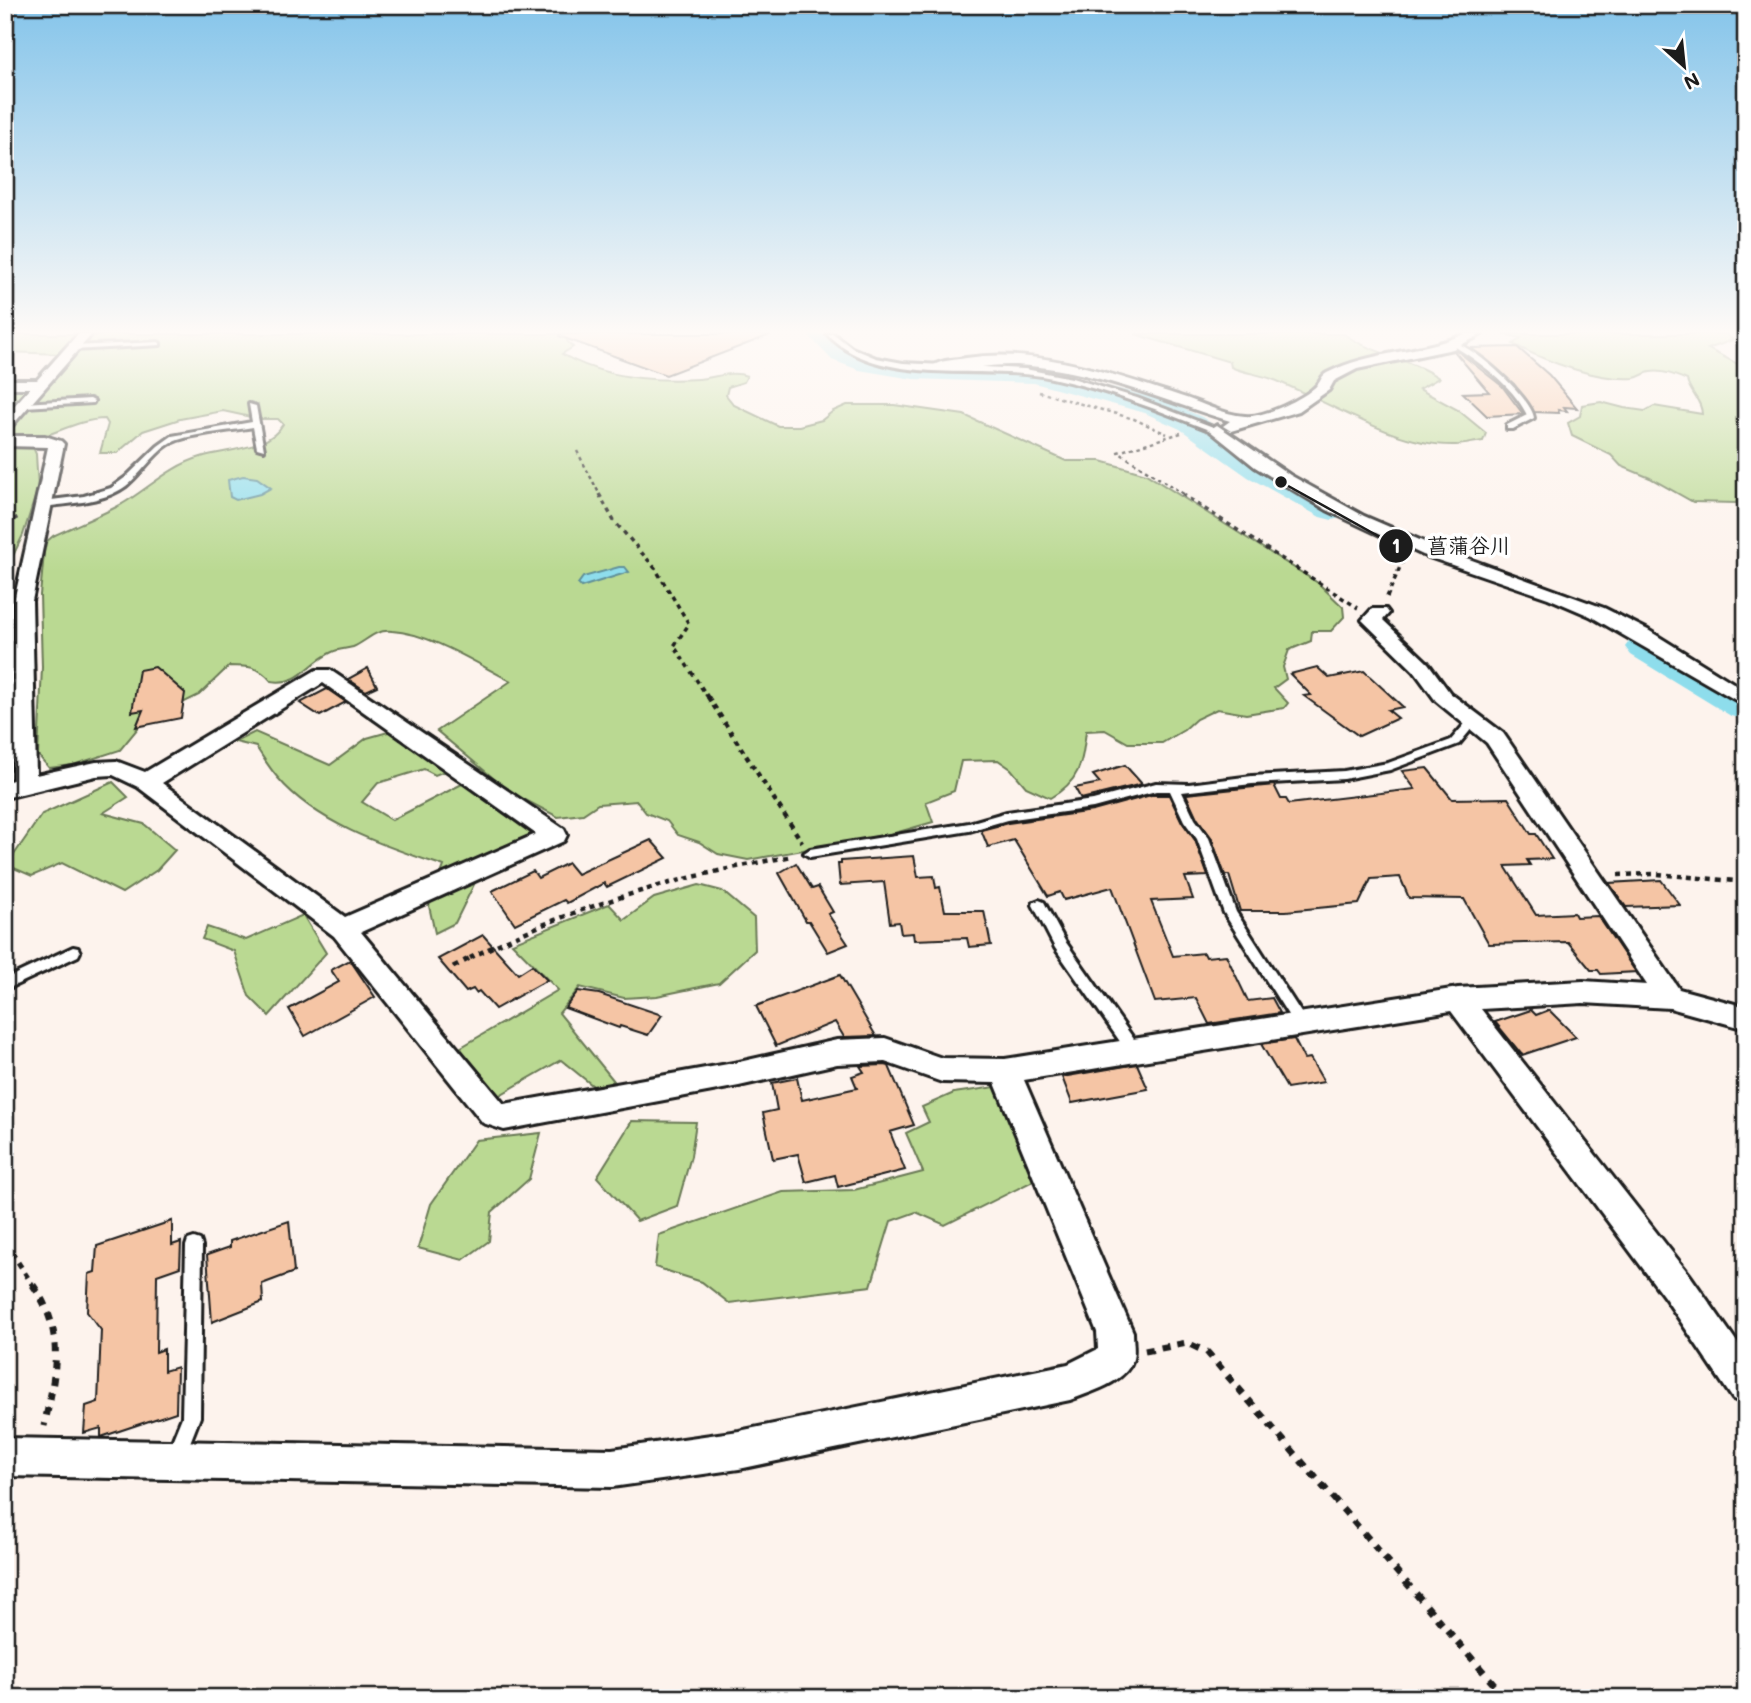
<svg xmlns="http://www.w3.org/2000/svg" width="1751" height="1703" font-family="Mali,'Klee One',sans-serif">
<rect width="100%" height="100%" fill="#fdf3ed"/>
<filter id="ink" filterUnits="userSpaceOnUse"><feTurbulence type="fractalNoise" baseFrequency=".0143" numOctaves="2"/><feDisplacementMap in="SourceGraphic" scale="14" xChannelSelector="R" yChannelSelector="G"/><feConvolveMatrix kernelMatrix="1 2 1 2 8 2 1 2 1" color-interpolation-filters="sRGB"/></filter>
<g filter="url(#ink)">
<g fill="#bad992" stroke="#6b7a57" stroke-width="2">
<path d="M5,334h76l-19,20 -57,-2z"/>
<path d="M109,334h461l-3,7 6,6 -11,7c41,24 90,28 137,25 17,-1 31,-9 48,-3l-3,6 -16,5 -2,8 8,10 44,21h21l23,-6 11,-9 14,-6h47l70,10 102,46h35l45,13 172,109 25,24 1,10 -13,14h-19l-1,10 -22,9 -6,17 3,12 -12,9 14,15 -4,5 -38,6 -29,-5 -21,10 -12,11 -22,13h-34l-23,-13 -19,1c-4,33 -6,50 -36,67l-24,-11 -15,-18 -13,-9 -37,1 -7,30 -28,11 7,20 -38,11 -147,27 -30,-6 -19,-12 -21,-7 -11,-14 -21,-8 -9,-12 -39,3 -15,10 -25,3 -48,-25 -73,-61 74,-50c-34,-17 -81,-48 -119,-50 -17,-2 -25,10 -39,16 -7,2 -15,2 -21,5 -24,11 -32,34 -61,29 -12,-15 -24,-15 -42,-15l-30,29 -57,28 -22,27 -47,15 -24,3 -11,-13 4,-88 -2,-72 5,-52 8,-7c23,-11 47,-20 69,-32 27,-16 48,-38 79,-47 26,-8 68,-7 82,-33l-5,-5h-18l-37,-8 -43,8 -37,12 -26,22h-17l8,-29 -3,-5c-25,0 -47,14 -71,20l-2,6 4,9 2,34 -15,47 -14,29 2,76 -6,93v-347l42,1 46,-51z"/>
<path d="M1135,334h209c28,20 65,24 95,44l-20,11 39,21 28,23 -3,8c-9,1 -19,4 -27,4 -62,2 -127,-44 -184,-66 -13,-5 -28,-6 -41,-12l-1,-5z"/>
<path d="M1503,334h223l7,6 -25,9 38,19v130h-8l-2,5 -43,-1 -43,-24 -29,-12 -10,-11 -39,-19 -4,-13 12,-7 2,-11 19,-3 23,6 21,3 9,-5 48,8c0,-13 -12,-21 -15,-34 -12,-5 -24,-10 -37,-8 -6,1 -10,5 -16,6 -37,3 -89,-17 -121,-34l8,-6z"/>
<path d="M395,730l55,39 -15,6 -11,-6 -46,14 -16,19 30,18 72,-37 70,53 -49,26 -30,61 -20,10 -6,-27 15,-40c-56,-19 -126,-41 -166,-88 -8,-9 -15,-21 -22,-31l-21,-5 20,-10 75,33 37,-27z"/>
<path d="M113,782l15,15 -25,16 41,11 31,26 -18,20 -35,23 -60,-30 -30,13 -25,-11 35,-51z"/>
<path d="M699,885l23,6 32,27 1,32 -36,33 -62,13 -33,2 -44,-11 -21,26 55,68 -17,8 -36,-29 -63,36 -40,-47 100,-59 -46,-47 97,-39 15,16 30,-22z"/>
<path d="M303,915l23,38 -57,63 -20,-20 -15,-45 -32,-12 5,-12 39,13z"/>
<path d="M1002,1086l33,94 -90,45 -29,-13 -25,9 -20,65 -142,17 -27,-21 -47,-15 4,-32 124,-43 71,-2 69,-18 -17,-39 23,-11 -7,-15 32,-14z"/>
<path d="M632,1121l64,1 -5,34 -14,50 -40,15 -40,-44z"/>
<path d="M541,1133l-12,46 -37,33 -3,29 -26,19 -45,-12 13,-44 45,-64z"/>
</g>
<g fill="#8eddec" stroke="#609099" stroke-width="2">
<path d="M243,476l14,2 14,10 -11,6 -24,6 -6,-3 -2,-17z"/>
<path d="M619,567h6l4,5 -48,15 -3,-3 5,-7z"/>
</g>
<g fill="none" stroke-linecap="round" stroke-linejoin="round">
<g fill="#8eddec" fill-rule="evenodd">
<path d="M807,334h28l17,14 14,7 47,8 122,4 130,34 37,16 68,46 74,40 5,7 -5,7 -12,3 -12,-3 -72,-40 -68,-48 -35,-16 -111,-30 -121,-4 -54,-9 -27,-10z"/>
<path d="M1645,635l14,4 87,50v31l-15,-4 -100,-61 -6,-8 6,-8z"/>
</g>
</g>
<g fill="#f5c5a5" stroke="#1c1c1c" stroke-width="2">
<path d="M559,334h211v1l-104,40 -107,-39z"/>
<path d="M1517,347l32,28 28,33 -13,-1 3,4 -9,-1 1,3 -25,-1 -20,-28 -43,-36z"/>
<path d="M1456,350l46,36 21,28 -36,2 -24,-23 26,-1 -35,-41z"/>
<path d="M155,667l30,26 -4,25 -45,9 7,-17 -11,2 7,-42z"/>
<path d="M1317,667l12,11 35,-7 39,36 -15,3 10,8 -39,18 -55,-40 7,-1 -21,-21z"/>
<path d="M368,668l9,18 -11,5 -18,-12z"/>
<path d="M327,689l19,13 -26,14 -20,-13z"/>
<path d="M1125,765l17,19 -61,15 -6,-11 25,-5 -7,-8z"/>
<path d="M1427,768l25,31 56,-1 23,36h5l16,25 -25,1 3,5 -25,1 31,49 38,-2 2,4 22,-1 38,56 -35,2 -3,-4h-7l-23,-28 -79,2 -25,-45 -55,-1 -9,-21 -29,2 -12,25 -73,7h-46l-11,-36h-4l-14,-38 -14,-19 -11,-24 88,-9 7,14h5l3,5 126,-15 -13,-18z"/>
<path d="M1151,795h18l13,27 13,18 13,36 -23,1 8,22 -42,2 22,55 31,-3 2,4 20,-2 22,46 24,-3 8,15 -71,11 -13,-26 -41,4 -43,-115 -48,13 -4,-8 -12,4 -34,-56 -26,7 -7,-17 27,-7 85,-12z"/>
<path d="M651,840l16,18 -60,29 -3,-4 -37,20 -3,-3 -49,24 -23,-33 41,-20 5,7 30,-15 9,11z"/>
<path d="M914,856l4,21 16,-1 2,12 4,-1 5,24h39l7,34 -22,2 -2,-9 -53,2 -1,-7 -12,1 -2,-12 -9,1 -6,-41 -44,3 -2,-21h3v-3z"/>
<path d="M796,863l16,26 6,-2 15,25 -5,2 20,30 -20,8 -19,-31h-3l-27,-48z"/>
<path d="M1661,880l19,25 -54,2 -17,-24z"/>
<path d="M483,935l35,39 14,-9 15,15 -52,29 -16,-18 -3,2 -3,-4 -7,3 -28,-33z"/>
<path d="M350,960l25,37 -70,39 -16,-27 50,-27 -8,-12z"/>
<path d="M840,975l36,61 -32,1 -9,-15 -59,24 -20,-40z"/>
<path d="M578,991l21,3 63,21 -14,20 -28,-9 -1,2 -54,-20z"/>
<path d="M1531,1010l5,5 13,-5 27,27 -54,18 -27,-33z"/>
<path d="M1294,1039l10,20 6,-1 14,24 -37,6 -26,-44z"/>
<path d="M1137,1064l11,25 -76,14 -10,-26z"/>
<path d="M885,1065l4,1 25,59 -24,7 15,38 -67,17 -3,-12 -29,7 -8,-28 -25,5 -10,-46 14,-3 -5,-27 25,-5 5,22 55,-12 -5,-12 12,-4 -4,-6z"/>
<path d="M172,1221v24l9,-3 -1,25 -23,8 -1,77 8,-3v22l13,-4 -1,45 -75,25v-9l-17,5 2,-27 12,-4 3,-72 -14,-18 2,-38 6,-2 2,-26z"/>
<path d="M289,1221l5,51 -32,12 1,18 -51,20 -5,-67 23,-8v-6z"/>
</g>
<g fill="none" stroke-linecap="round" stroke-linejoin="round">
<g stroke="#1c1c1c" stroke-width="6">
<g id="lane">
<path d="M827,334h7l18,14 24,10 27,5 122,6 47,9 65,20 84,32 -7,2c-53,-21 -106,-42 -162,-54 -68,-15 -173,11 -225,-44z"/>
<path d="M158,342l2,1v2l-87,5 -3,-2 3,-2z"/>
<path d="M1451,342c20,1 81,56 83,76l-21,11h-6v-4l20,-10c-15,-31 -48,-53 -76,-71z"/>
<path d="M90,399l4,2 -1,2 -69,4 -4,-2 4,-2z"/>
<path d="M249,404l7,2 8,44 -7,-2 -4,-21c-23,4 -54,6 -75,13 -21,7 -35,33 -52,46 -23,17 -56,17 -83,21l-4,-3 4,-3 41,-5 27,-8 15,-11 32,-31 14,-10 80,-14z"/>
<path d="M1473,718l5,3 -19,23 -69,26 -46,9 -92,5 -70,8 13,27 14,19 27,74 71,110 -2,4 -5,2 -5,-2 -71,-113 -27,-74 -13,-18 -14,-30h-14l-63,17 -86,12 -38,11 -159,26 -6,-4 6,-4 159,-26 38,-11 86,-12 63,-17 33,1 63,-8 92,-5 44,-8 63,-23 18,-21z"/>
<path d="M1039,900l5,2 21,39 73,104 2,4 -2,4 -5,2 -5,-2 -73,-105 -22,-43 1,-3z"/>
<path d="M73,947l5,1 2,4 -2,4 -73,34v-11z"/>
<path d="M194,1238l6,2 2,6 -2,171 -18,46 -7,2 -7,-2 -2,-7 16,-39 4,-171 2,-6z"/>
</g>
</g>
<g stroke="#1c1c1c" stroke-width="6">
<g id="street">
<path d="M78,334h14l-82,94 -5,1v-13l25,-28h-25v-8h32z"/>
<path d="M1465,334h17l-29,15 -96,20 -23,12 -5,9 -30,21 -68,20 -8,-5 7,-5c-69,-21 -140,-53 -214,-56 -26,-1 -50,5 -76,6 -6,0 -5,0 -9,-4 8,-7 24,-7 35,-9 72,-11 146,16 214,38 20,6 44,19 65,20 18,2 61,-18 72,-31 5,-5 4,-9 10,-12 43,-22 94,-20 138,-39z"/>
<path d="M1217,425l73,50 74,41 72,31 168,61 44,22 98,61v15l-156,-90 -42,-18 -125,-43 -96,-45 -72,-43 -46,-37z"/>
<path d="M5,436h40l16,5 3,3 -32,157 4,174 60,-13 20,-1 29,11 171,-102h14l234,159 3,6 -3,6 -203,91 143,172 235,-42 98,-22 48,-2 57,20 63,1 453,-71 125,-7 64,4 -160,-242 -51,-42 -22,-30 -52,-51 10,-11h14l3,4 -6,7 45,43 22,30 53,40 176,256 67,18v22l-76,-21 -87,-5 -102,6 208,265 57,81v49l-13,-5 -68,-101 -214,-287 -427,69 109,252c0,9 2,19 0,27 -7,24 -43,33 -63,41l-331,69 -127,18 -607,-11v-38l607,11 127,-18 329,-67 30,-15 -1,-17 -102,-249 -53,-1 -57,-20 -48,2 -98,22 -235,44 -21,-7 -149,-187 -196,-149 -25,-12 -17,1 -91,22v-16l8,-2 1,-179 34,-154 -43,-1zM323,683l213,151 -191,83 -183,-134z"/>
</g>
</g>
<g stroke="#1c1c1c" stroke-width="2.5" stroke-dasharray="3.5 3.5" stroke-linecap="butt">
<path d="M1039,392l95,27 33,15"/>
<path d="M1181,433l-63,19 67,43"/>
<path d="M577,451l23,44"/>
</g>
<g stroke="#1c1c1c" stroke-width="3.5" stroke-dasharray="4.5 4.5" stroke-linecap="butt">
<path d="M599,494l15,27 41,47 34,56 -15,22 35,53"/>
<path d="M1182,494l176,114"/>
<path d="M5,523l14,-6"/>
<path d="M1387,597l16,-37"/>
</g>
<g stroke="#1c1c1c" stroke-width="4.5" stroke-dasharray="5 5" stroke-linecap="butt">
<path d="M708,697l94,145"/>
<path d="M1618,875l39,-1 89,8"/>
<path d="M470,958c102,-52 211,-82 323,-102"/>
</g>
<g stroke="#1c1c1c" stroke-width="5" stroke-dasharray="6 6" stroke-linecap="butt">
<path d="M453,967l21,-11"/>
<path d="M5,1242l29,45"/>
</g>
<g stroke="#1c1c1c" stroke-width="7" stroke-dasharray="8 8" stroke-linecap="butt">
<path d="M33,1285c33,48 23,88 11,141"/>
<path d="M1145,1351l42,-8 20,9 299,346"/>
</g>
<use href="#lane" fill="#fff" fill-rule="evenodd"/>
<use href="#street" fill="#fff" fill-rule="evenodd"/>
</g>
</g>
<linearGradient id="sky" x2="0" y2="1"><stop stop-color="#84c4ea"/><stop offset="0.58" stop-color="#fefaf7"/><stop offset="1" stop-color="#fefaf7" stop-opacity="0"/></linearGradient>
<rect width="1751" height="572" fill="url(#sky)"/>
<path fill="none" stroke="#1c1c1c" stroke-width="2.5" d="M1281 482L1396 546"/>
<g fill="#1c1c1c" stroke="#fff" stroke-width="2.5">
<circle cx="1281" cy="482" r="7"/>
<circle cx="1396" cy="546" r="18"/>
</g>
<g font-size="21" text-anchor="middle" font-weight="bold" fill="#fff">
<text x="1396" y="553">1</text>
</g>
<g font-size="21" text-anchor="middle" font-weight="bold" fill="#1c1c1c" stroke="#fff" stroke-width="7" stroke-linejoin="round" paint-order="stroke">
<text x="1469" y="553">菖蒲谷川</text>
</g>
<rect width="1751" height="1703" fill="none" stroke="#fff" stroke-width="28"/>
<rect x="14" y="14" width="1723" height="1675" fill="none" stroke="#1c1c1c" stroke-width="2.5" filter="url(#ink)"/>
<g transform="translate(1684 66) rotate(153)" stroke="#ffffff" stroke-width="5" paint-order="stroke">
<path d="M0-5L12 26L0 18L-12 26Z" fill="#1c1c1c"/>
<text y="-10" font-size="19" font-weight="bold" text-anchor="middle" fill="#1c1c1c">N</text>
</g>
</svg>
